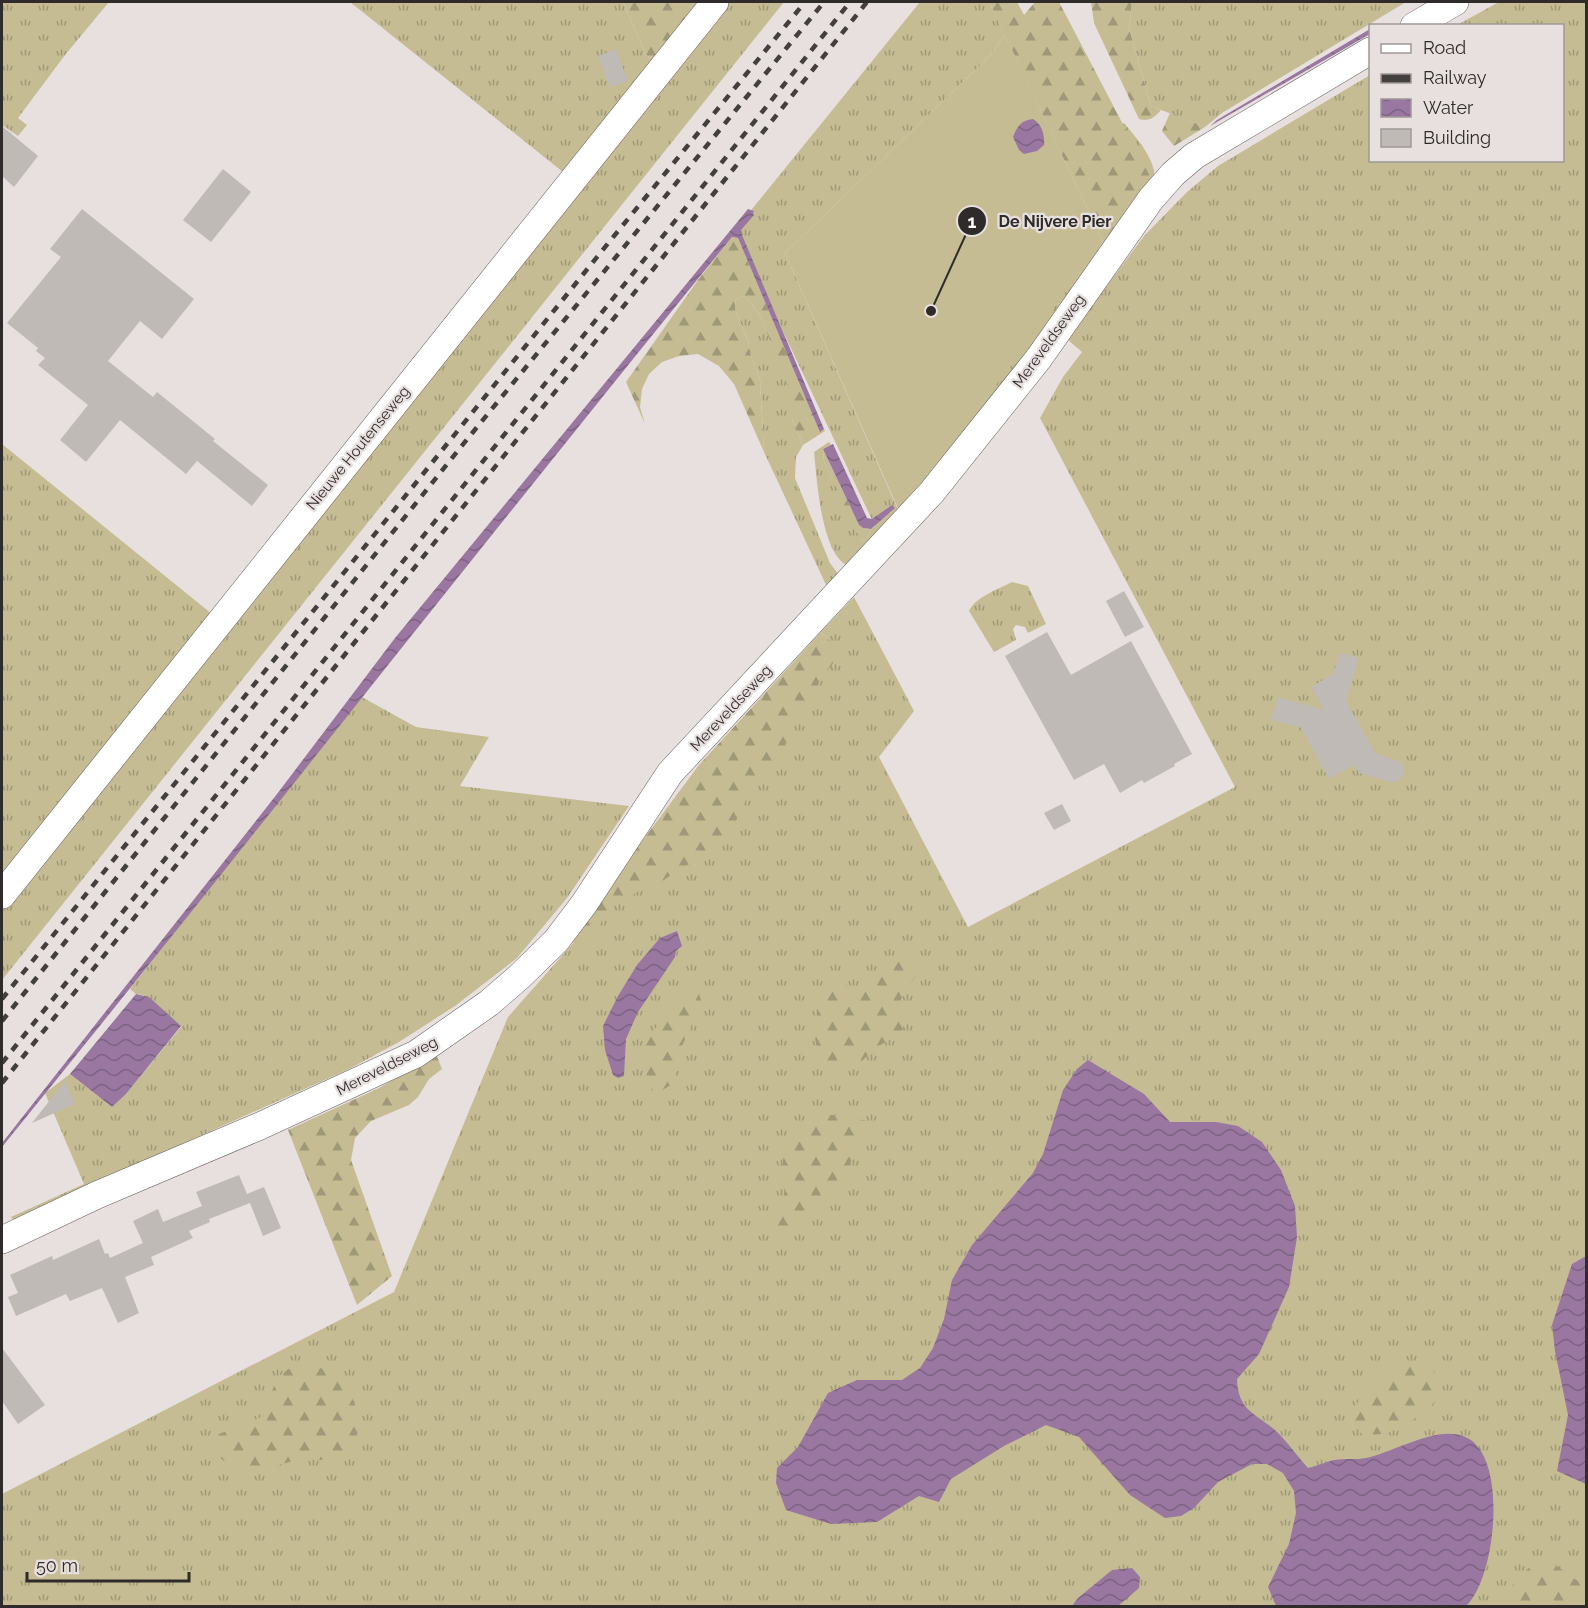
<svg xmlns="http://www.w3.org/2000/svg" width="1588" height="1608" font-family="Raleway,sans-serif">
<defs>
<pattern id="grass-tufts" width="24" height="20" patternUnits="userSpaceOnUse" patternTransform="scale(1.5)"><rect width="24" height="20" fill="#c5bc93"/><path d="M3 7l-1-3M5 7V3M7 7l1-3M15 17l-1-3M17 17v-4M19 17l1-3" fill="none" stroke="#a09978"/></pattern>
<pattern id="forest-firs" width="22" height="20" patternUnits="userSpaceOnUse" patternTransform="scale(1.5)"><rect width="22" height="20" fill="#c5bc93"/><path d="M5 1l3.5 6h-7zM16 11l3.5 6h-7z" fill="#a09978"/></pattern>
<pattern id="water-waves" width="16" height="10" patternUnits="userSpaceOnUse" patternTransform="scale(1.5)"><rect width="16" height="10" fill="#9977a0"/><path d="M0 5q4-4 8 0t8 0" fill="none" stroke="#7d6283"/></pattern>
</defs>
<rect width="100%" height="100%" fill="#e8e0df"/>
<g fill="url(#grass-tufts)">
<path d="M2,2h107l-44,53 -47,63 9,7 -9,11 -16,-11z"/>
<path d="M350,2h273l23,53 7,4 -90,113z"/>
<path d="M724,2h60l-782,978v-74z"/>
<path d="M920,2h69l16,33 -15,21 -205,197 114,259 252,-334 -29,-54 2,-1c14,17 33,37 31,61 -101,127 -180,275 -304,383 -30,-8 -34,-88 -37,-115l15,-10 2,3 -8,4 1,13 38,79 5,-2 4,-10 4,-3 -140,-296z"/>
<path d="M1132,2h274l-184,111 -17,14 -54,-21 -22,-78z"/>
<path d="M1499,2h87v1604h-1584v-112l392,-202 114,-275 111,-126 208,-253 -6,-6 33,-35 60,114 -35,46 89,170 267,-140 -195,-369 23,-41 19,-25 -15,-13 77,-103 43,-44 31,-26 152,-91v85h192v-134l-105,-1z"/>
<path d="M745,296l14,17 38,94 -5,13 11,25 -7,12 -1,21 35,85 9,12 -12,12 -63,-135 -4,-72 -9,-24 -3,-15 -13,-32 1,-10z"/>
<path d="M2,444l210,170 -210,266z"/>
<path d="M1012,582l16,4 18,38 -18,9 -3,-6 -9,-2 -3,4 3,11 -22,12 -25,-41c6,-14 30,-22 43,-29z"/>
<path d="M360,696l56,31 73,10 -29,49 169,20 -62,92 -50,60 -62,48 -56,36 -50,27 -336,151 -2,-3 73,-33 -39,-91 25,-19 42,33 14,-13 55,-67 -38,-32 -7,-1 -6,-5z"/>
</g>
<g fill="url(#forest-firs)">
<path d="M623,2h77l-47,57 -7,-4z"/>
<path d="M989,2h28l7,13 11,-13h24l92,176 -48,64z"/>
<path d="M1091,2h41l-3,26 22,78 10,4c-7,8 -12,12 -22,9l-45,-96z"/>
<path d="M1170,113l35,14 -31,19 -12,-15z"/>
<path d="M732,237l6,1 82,193 4,-2 1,2 -22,14 -11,-25 4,-13 -37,-94 -14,-17 -9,3 -1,10 13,32 3,15 9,24 4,72 -30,-68 -15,-18 -21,-12 -19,2 -17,6 -13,12 -7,15 -2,18 5,17 -19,-42 72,-102z"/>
<path d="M823,449l36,76 4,3 8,1 -4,10 -5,2 -6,-10 -32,-69z"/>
<path d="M821,632l14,14 1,13 -47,65 1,8 -10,22 -24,28 -15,27 -12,28 -19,18 -29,13 -24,17 -18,6 -23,13 -15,18 -9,26 -12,-7 -15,3 134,-179z"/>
<path d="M902,960l7,1 7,7 1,6 -16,25 3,24 -2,10 -27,15 -20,20c-8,-2 -20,-3 -27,-7 -24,-13 -10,-60 3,-76 9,-1 16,1 24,2 18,0 31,-20 47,-27z"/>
<path d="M693,987l6,7 3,9 -21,45 -7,35 -18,11 -5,-6 -9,-26 4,-20 34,-50z"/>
<path d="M436,1054l6,15 -13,10 -11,18 -9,8 -38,16 -16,17 -4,22 41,116 -35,29 -69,-175 91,-42z"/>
<path d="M823,1114l29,3 18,5 -2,11c-24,36 -44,92 -87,107l-7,-4c-6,-16 7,-27 10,-41 1,-8 -2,-17 -2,-25 1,-15 5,-29 10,-43z"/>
<path d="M1421,1360c37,26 13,50 -18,65 -6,3 -14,9 -22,9 -6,1 -12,0 -19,0l-11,-15c4,-21 28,-43 46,-53 7,-4 16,-4 24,-6z"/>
<path d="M309,1363l21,9 21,23 9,22 -3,19 -10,14 -26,10 -21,-1 -43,12 -29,-7 -9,-7 -5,-14 5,-9 45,-18c11,-30 8,-47 45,-53z"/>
<path d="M1543,1556l43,31v19h-87l19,-29z"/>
</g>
<path fill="#c5bc93" d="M1005,35l98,207 -203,271 -115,-260 205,-197z"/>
<g fill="url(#water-waves)">
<path d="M1370,29v5l-160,92 7,-6z"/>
<path d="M1033,119c9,5 12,17 11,26l-7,6 -13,3 -5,-4 -6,-13c4,-11 9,-17 20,-18z"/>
<path d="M748,209l6,2 -1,2 1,2 -13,15 1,5 82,194 -4,3 -82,-194 -6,-1c-246,302 -485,608 -730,910v-4l275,-349 118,-156z"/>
<path d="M833,444l34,74 5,1 20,-14 3,3 -24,21 -8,-1 -4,-3 -36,-76z"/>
<path d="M677,931l5,15 -6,5 -1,6 -37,55 -12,27 -2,37 -6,2 -5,-3 -8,-25 -2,-24 15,-30 19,-31 23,-27z"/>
<path d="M136,994l13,3 32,29 -55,68 -14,13 -42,-33z"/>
<path d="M1088,1060l56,34 26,28h46l22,4 24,16 19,28 14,36 2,31 -8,50 -30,67 -22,25c1,36 24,35 44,57 9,10 18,22 27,32 9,-2 18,-6 26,-8 11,-2 22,0 32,-2 28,-6 70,-32 97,-22 47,16 33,143 3,170h-190l-8,-19 21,-43 7,-31 -2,-22 -11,-18 -16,-9h-15l-34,18 -24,26 -13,8 -16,2 -35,-23 -51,-58 -33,-12 -42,21 -53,33 -12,23 -20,-6 -42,26 -46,2 -45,-14 -10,-27 1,-15 21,-21 30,-54 29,-13h45l18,-12 13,-20 11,-29 8,-39 20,-35 61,-72 10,-19 20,-64 14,-21z"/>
<path d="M1586,1256v228l-29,-13 11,-56 -13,-64 -3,-26 20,-61z"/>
<path d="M1132,1568l8,9 -1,11 -21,18h-46l6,-8 34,-28z"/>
</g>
<g fill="#bfbab5">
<path d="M616,49l12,32 -18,6 -12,-31z"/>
<path d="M2,126l36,30 -24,31 -12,-11z"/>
<path d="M223,169l28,23 -40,50 -28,-22z"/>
<path d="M82,209l112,90 -32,40 -22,-18 -32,40 45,36 4,-5 58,47 -2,2 55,44 -16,21 -55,-45 -11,13 -66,-54 -34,42 -26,-22 28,-35 -50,-40 7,-7 -9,-7 2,-3 -31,-25 54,-66 -11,-8z"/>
<path d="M1124,591l20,36 -19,10 -19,-36z"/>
<path d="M1047,632l24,43 60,-34 61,113 -18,10 1,2 -31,17 -2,-3 -22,13 -16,-29 -30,16 -69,-124z"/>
<path d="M1340,653l19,5 -13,43 29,52 25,9 4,6v6l-4,5 -6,4 -35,-10 -5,-8 -25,14 -28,-51 -30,-8 7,-23 46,13 -13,-23 22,-13z"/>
<path d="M1062,804l9,17 -17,9 -10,-17z"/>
<path d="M65,1081l10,23 -43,19z"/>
<path d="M239,1175l8,19 17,-7 17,41 -18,8 -13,-33 -41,16 1,3 -21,9 4,7 -42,19 3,8 -29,12 14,36 -21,10 -16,-35 -32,13 -4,-7 -50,22 -8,-19 10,-4 -8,-18 42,-19 1,4 46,-21 6,15 3,-1 2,5 33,-15 -10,-22 25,-12 5,13 39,-16 -6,-14z"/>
<path d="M2,1348l43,57 -27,19 -16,-23z"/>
</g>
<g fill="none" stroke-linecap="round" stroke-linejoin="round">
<g stroke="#686160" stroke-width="28">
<g id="minor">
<path d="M1414,26l41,-24"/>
<path d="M2,895l713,-893"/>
<path d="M2,1240l95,-45 163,-69 156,-72 73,-51 30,-26 37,-36 28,-37 86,-131 262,-281 107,-134 112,-159 22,-25 21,-18 176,-105"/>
</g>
</g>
<use href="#minor" stroke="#fff" stroke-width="27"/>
<g stroke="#423f3e" stroke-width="4.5" stroke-dasharray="8 8" stroke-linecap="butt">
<path d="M2,999l599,-747 204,-250"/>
<path d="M2,1021l458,-573 364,-446"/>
<path d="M2,1063l848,-1061"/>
<path d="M2,1083l865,-1081"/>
</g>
</g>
<g text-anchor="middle" stroke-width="4.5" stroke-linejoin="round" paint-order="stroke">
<g font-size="15" fill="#2e2b2a" stroke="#e8e0df">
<text transform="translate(1049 341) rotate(-54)" y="5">Mereveldseweg</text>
<text transform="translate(358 448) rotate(-51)" y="5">Nieuwe Houtenseweg</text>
<text transform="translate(731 708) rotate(-47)" y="5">Mereveldseweg</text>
<text transform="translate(387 1066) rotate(-27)" y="5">Mereveldseweg</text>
</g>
</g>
<path fill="none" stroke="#2e2b2a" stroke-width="2" d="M931 311L972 221"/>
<g fill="#2e2b2a" stroke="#e8e0df" stroke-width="2">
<circle cx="931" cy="311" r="6"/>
<circle cx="972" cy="221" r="15"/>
</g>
<g font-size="18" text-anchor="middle" font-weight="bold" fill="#fff">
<text x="972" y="228">1</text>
</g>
<g font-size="16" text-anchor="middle" font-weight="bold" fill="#2e2b2a" stroke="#e8e0df" stroke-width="4.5" stroke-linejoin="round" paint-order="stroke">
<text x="1055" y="227">De Nijvere Pier</text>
</g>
<rect width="1588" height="1608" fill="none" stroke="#2e2b2a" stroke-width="6"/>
<rect x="1369" y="24" width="195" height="138" fill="#e8e0df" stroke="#9e9897" stroke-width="1.5"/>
<rect x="1381" y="44" width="30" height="9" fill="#ffffff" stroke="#9e9897" stroke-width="1.5"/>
<text x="1423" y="54" font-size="18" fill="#2e2b2a">Road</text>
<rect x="1381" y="74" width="30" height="9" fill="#423f3e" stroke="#9e9897" stroke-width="1.5"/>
<text x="1423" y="84" font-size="18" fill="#2e2b2a">Railway</text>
<rect x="1381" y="99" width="30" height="18" fill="url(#water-waves)" stroke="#9e9897" stroke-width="1.5"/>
<text x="1423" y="114" font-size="18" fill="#2e2b2a">Water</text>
<rect x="1381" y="129" width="30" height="18" fill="#bfbab5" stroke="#9e9897" stroke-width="1.5"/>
<text x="1423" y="144" font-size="18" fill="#2e2b2a">Building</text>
<path d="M27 1572v9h162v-9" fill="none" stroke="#2e2b2a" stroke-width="3"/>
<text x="36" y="1572" font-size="18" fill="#2e2b2a" stroke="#e8e0df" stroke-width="4.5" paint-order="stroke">50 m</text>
</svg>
